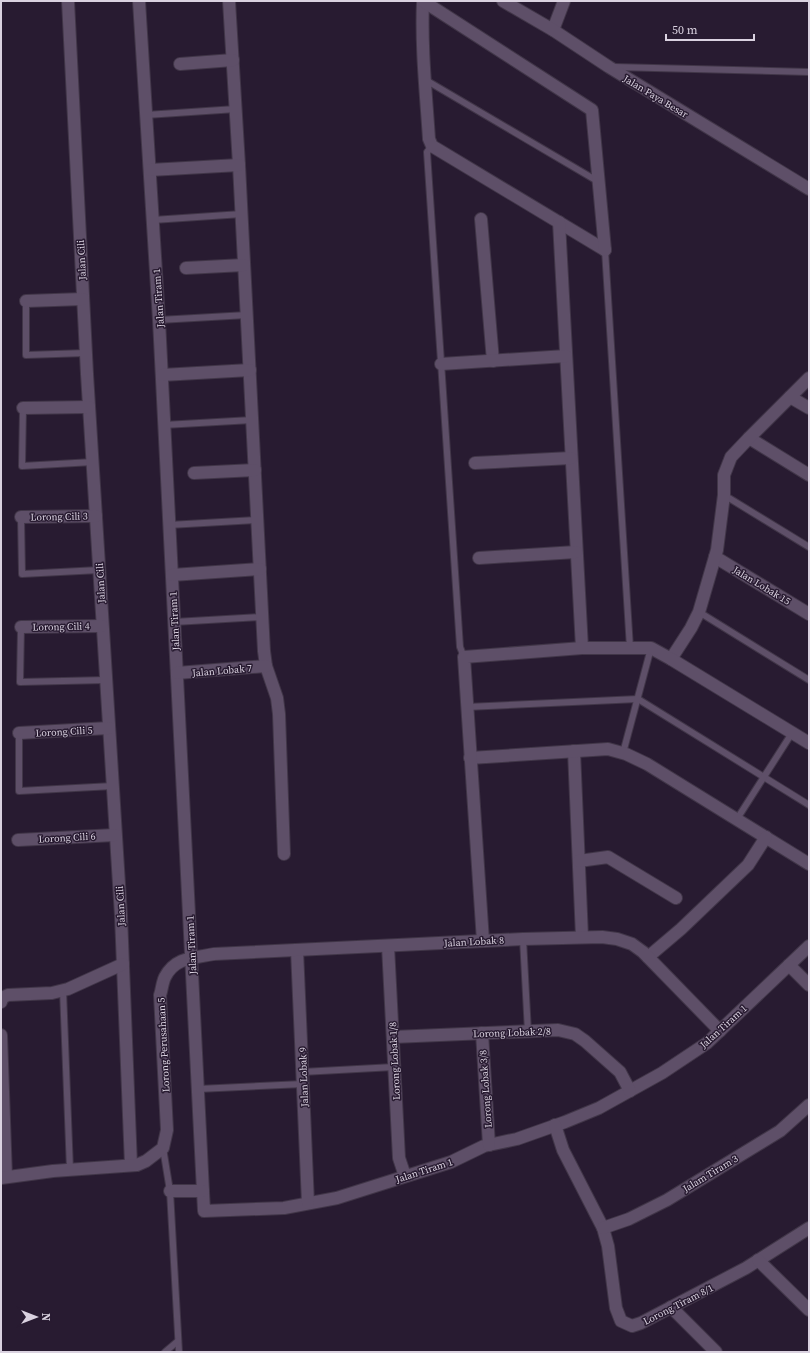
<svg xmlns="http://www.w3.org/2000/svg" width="810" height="1353" font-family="'Source Serif 4',serif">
<rect width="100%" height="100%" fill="#281b31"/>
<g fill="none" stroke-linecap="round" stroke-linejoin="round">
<g stroke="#413648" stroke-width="8">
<g id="service">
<path d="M614,67l195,5"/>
<path d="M424,79l175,103"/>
<path d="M146,115l90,-6"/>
<path d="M432,146l-5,6 33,495 4,10"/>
<path d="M153,220l89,-6"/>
<path d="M605,250l25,398"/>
<path d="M26,301v54l60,-2"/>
<path d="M159,320l88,-5"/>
<path d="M23,408l-1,58 71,-4"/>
<path d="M164,425l88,-5"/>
<path d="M724,495l85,52"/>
<path d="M21,517l1,57 77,-4"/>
<path d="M169,525l88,-5"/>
<path d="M699,612l110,68"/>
<path d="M174,622l88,-5"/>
<path d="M21,627l-1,55 86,-2"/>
<path d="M467,707l171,-8 171,106"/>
<path d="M19,733v58l94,-5"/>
<path d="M623,753l28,-105"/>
<path d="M737,819l55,-86"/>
<path d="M523,939l5,93"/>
<path d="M63,990l7,180"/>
<path d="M302,1072l92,-5"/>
<path d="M198,1089l105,-5"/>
<path d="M163,1148l7,43 9,161"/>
<path d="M165,1352l13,-11"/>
</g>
</g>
<g stroke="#413648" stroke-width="14">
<g id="minor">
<path d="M68,1l19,373 34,542 10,249"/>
<path d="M139,1l20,319 45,891 80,-3 53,-10 114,-36 33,-16 33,-7 48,-17 34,-14 63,-35 45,-30 102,-97"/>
<path d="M229,1l10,164 25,486 2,15 11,32 2,16 5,140"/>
<path d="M423,1c-2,46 3,92 6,138l3,7 173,104"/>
<path d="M423,1l169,109 13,140"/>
<path d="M553,30l11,-29"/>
<path d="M180,64l53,-4"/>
<path d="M150,170l89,-5"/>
<path d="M481,219l12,142"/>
<path d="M559,222l23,426"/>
<path d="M186,268l58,-3"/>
<path d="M26,301l57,-2"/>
<path d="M441,364l125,-8"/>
<path d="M162,375l88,-5"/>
<path d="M790,397l19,11"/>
<path d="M23,408l66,-1"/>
<path d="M749,438l60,37"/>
<path d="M475,463l96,-5"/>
<path d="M194,473l61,-3"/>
<path d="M21,517l75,-1"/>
<path d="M715,557l94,57"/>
<path d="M479,558l97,-6"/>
<path d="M172,575l88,-6"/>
<path d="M21,627l81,-1"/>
<path d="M671,659l20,-31 8,-16 18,-62 7,-55v-20l7,-18 18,-19 60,-60"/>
<path d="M177,673l89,-7"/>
<path d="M19,733l90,-5"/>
<path d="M574,751l8,186"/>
<path d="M470,758l138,-9 18,5 21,10 162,100"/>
<path d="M18,840l97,-5"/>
<path d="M579,861l29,-4 68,41"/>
<path d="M483,941l-19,-284 118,-9h69l20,11 138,84"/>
<path d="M388,946l11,212 6,18"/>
<path d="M297,950l11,253"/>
<path d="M648,957l33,-28 67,-64 18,-28"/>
<path d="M789,965l20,20"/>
<path d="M1,1002l1,-4 6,-3 44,-2 16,-4 55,-25"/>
<path d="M482,1033l7,112"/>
<path d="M1,1035l5,142"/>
<path d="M393,1037l165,-7 17,4 10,7 35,31 10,19"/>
<path d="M555,1125l8,25 40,78 5,18 8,62 5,13 11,5 9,-3 105,-55 63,-40"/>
<path d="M1,1178l52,-7 84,-6 9,-4 17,-13 4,-18 -7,-135c2,-5 2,-12 5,-18 10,-20 29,-19 49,-23l309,-15 79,-2 15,2 15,5 11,8 77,79"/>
<path d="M170,1191h33"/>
<path d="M603,1228l26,-9 38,-19 113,-69 29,-26"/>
<path d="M758,1260l51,50"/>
<path d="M671,1307l45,45"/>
</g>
</g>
<g stroke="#413648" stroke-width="14">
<path id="tertiary" d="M503,1l50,29 56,37 200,122"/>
</g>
<use href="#service" stroke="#5e4f68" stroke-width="6"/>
<use href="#minor" stroke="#5e4f68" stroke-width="12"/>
<use href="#tertiary" stroke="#5e4f68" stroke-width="12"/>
</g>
<g text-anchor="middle" stroke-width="3" stroke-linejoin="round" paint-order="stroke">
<g font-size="10" fill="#dad2e0" stroke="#281b31">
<text transform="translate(656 96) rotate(31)" y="4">Jalan Paya Besar</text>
<text transform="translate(81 260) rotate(-93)" y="4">Jalan Cili</text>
<text transform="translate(158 298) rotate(-94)" y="4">Jalan Tiram 1</text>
<text transform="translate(59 516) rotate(-1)" y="4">Lorong Cili 3</text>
<text transform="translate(100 583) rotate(-93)" y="4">Jalan Cili</text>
<text transform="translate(762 585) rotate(31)" y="4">Jalan Lobak 15</text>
<text transform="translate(174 621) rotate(-93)" y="4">Jalan Tiram 1</text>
<text transform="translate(61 626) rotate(-1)" y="4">Lorong Cili 4</text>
<text transform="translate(222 670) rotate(-5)" y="4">Jalan Lobak 7</text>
<text transform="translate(64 731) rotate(-3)" y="4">Lorong Cili 5</text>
<text transform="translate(67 837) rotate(-3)" y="4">Lorong Cili 6</text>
<text transform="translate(120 906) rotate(-93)" y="4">Jalan Cili</text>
<text transform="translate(474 941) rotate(-3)" y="4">Jalan Lobak 8</text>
<text transform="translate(191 945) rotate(-93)" y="4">Jalan Tiram 1</text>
<text transform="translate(723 1026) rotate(-42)" y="4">Jalan Tiram 1</text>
<text transform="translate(512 1032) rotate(-2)" y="4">Lorong Lobak 2/8</text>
<text transform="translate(163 1045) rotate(-93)" y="4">Lorong Perusahaan 5</text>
<text transform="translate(394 1061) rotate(-93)" y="4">Lorong Lobak 1/8</text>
<text transform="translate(303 1077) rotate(-92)" y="4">Jalan Lobak 9</text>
<text transform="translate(485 1089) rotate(-94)" y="4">Lorong Lobak 3/8</text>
<text transform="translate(424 1170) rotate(-18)" y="4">Jalan Tiram 1</text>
<text transform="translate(710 1173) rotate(-31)" y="4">Jalam Tiram 3</text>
<text transform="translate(678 1304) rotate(-27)" y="4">Lorong Tiram 8/1</text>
</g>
</g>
<rect width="810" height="1353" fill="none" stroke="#dad2e0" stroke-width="4"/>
<g transform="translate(36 1317) rotate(90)" stroke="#281b31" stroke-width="3" paint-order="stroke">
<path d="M0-3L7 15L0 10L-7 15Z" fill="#dad2e0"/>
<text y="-6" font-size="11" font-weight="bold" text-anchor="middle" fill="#dad2e0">N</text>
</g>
<path d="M666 34v6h88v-6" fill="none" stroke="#dad2e0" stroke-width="2"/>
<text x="672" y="34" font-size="12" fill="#dad2e0" stroke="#281b31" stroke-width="3" paint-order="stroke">50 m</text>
</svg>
